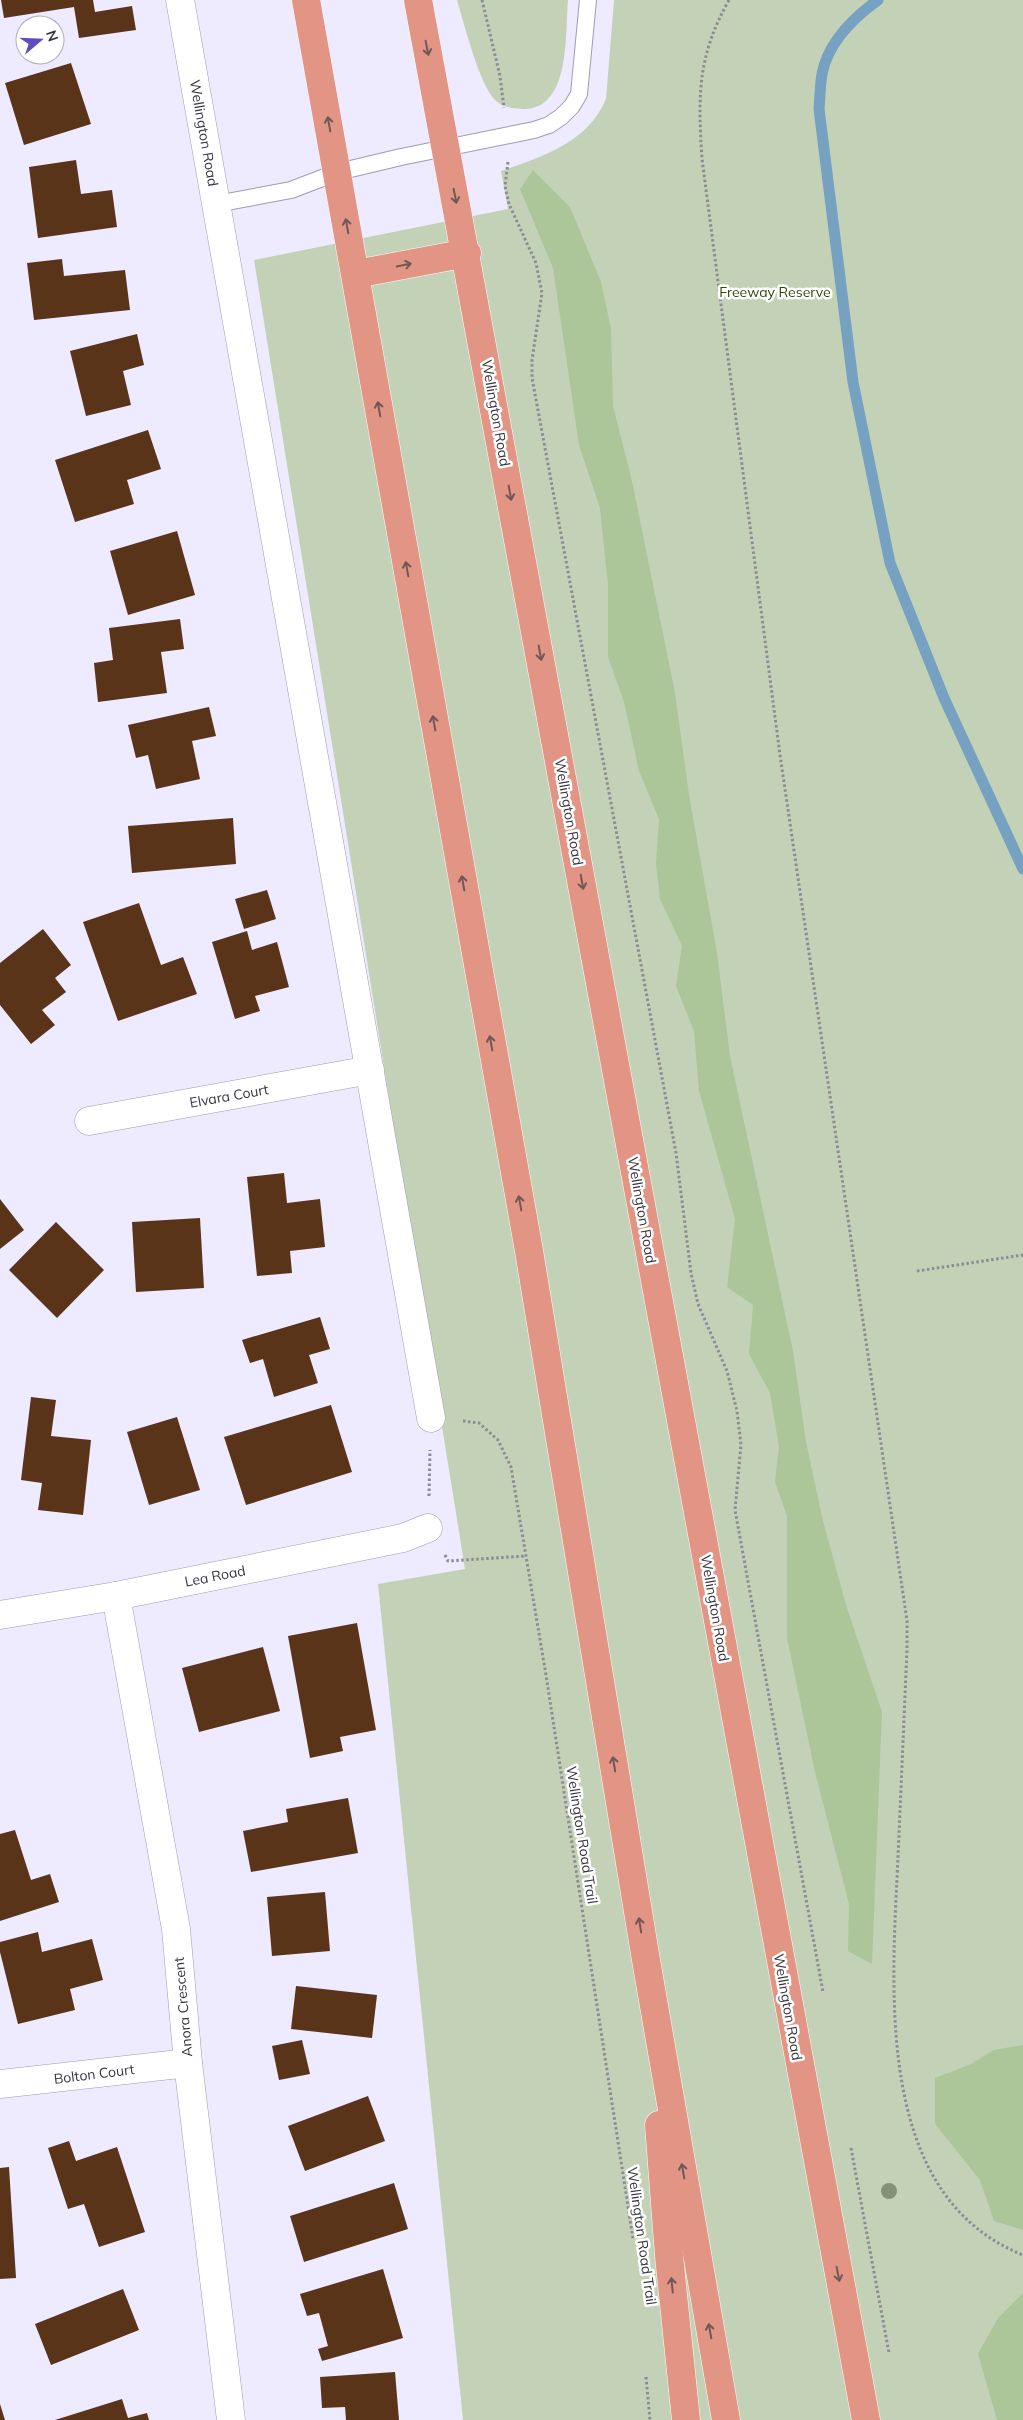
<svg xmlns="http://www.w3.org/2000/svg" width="1023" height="2420" font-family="Mulish,sans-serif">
<rect width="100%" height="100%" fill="#eeeaff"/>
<g fill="#c3d2b7">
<path d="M457,0h111c-3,33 3,109 -44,109 -9,0 -23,-2 -29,-9 -16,-16 -31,-77 -38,-100z"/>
<path d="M614,0h409v2420h-560l-85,-836 87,-15 -211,-1309 254,-51 -7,-38c43,-15 86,-28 105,-72z"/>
</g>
<g fill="#acc599">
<path d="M533,170l37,37 31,75 10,47 2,77 19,75 43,212 14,102 28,158 13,103 63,295 13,91 17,79 23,84 36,107 -10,252 -24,-13 1,-47 -34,-132 -28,-134v-122l-12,-34 4,-35 -9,-54 -21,-39 4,-49 -26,-18 8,-68 -36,-128 -5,-60 -18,-45 6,-40 -22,-47 -4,-36 3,-44 -20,-48 -15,-69 -16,-45v-72l-8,-77 -21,-63 -26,-177 -33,-79z"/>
<path d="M1023,2045v185l-29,-9 -14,-41 -45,-56v-46l34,-13 25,-15z"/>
<path d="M1023,2293v127h-26l-19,-66 20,-36z"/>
</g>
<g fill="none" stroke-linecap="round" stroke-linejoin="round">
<path stroke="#76a1c1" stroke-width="11" d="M878,0c-25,18 -50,42 -56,74 -2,11 -2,24 -3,35l34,273 37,181 54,135 79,171"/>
</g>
<g fill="#593419">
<path d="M1,0h92l2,12 37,-6 4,24 -57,8 -5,-31 -70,11z"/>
<path d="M71,63l20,61 -67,21 -19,-62z"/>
<path d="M76,160l5,34 31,-4 5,37 -79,11 -9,-71z"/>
<path d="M62,259l2,17 61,-6 5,40 -96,10 -7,-57z"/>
<path d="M137,334l7,31 -21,6 8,34 -45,11 -16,-65z"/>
<path d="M148,430l13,39 -34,11 7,24 -59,18 -20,-62z"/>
<path d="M177,531l18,64 -67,20 -18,-64z"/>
<path d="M180,619l4,30 -23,3 6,41 -69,9 -4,-39 19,-3 -4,-32z"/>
<path d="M209,707l7,29 -24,5 8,38 -44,10 -8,-34 -12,3 -8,-33z"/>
<path d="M233,818l3,46 -104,9 -4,-47z"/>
<path d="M267,890l9,29 -32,10 -9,-30z"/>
<path d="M139,903l22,62 22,-8 14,37 -79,27 -35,-99z"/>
<path d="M43,929l28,36 -16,13 11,14 -24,18 13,15 -24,19 -31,-39v-42z"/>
<path d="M247,931l5,19 25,-8 12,45 -34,9 5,15 -25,8 -23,-77z"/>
<path d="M284,1173l3,30 33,-4 5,48 -35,4 2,22 -35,3 -10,-99z"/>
<path d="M0,1199l24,31 -24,19z"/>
<path d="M200,1218l4,70 -68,4 -4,-70z"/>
<path d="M56,1222l48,48 -47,48 -48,-48z"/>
<path d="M320,1317l10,32 -21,6 9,28 -44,14 -11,-38 -13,4 -8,-23z"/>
<path d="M31,1397l25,3 -5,36 40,4 -8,75 -45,-5 4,-27 -21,-3z"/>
<path d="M331,1405l21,67 -106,33 -22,-68z"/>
<path d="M177,1417l23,73 -51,15 -22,-73z"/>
<path d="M357,1623l19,107 -36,7 3,14 -33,7 -22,-122z"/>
<path d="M263,1647l17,64 -81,21 -17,-64z"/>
<path d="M348,1798l10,55 -107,19 -8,-41 45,-9 -2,-13z"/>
<path d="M15,1830l16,50 19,-6 9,28 -59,19v-87z"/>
<path d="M325,1892l5,59 -58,5 -5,-59z"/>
<path d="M38,1932l4,20 50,-13 11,41 -33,9 5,21 -57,14 -18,-72v-10z"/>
<path d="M296,1986l81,9 -5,43 -81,-9z"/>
<path d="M302,2040l8,34 -31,6 -7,-34z"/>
<path d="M368,2096l17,45 -80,30 -17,-45z"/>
<path d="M69,2141l7,20 41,-14 28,85 -46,15 -15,-43 -16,5 -20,-61z"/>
<path d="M9,2167l7,111 -16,1v-111z"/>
<path d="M394,2183l14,46 -104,33 -14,-46z"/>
<path d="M383,2269l20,69 -81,23 -4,-12 10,-3 -9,-33 -12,3 -7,-22z"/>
<path d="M123,2289l16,41 -88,35 -16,-41z"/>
<path d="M395,2372l4,48h-53l-1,-13 -23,1 -2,-31z"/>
<path d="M122,2399l6,19 19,-5 2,7h-94z"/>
<path d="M0,2404l5,16h-5z"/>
</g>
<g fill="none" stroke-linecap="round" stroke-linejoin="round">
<g stroke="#a09ab3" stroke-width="18">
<path id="lane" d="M216,204l75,-14 47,-18 63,-15 133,-27 15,-5 12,-8 11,-11 7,-12 9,-94"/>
</g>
<g stroke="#a09ab3" stroke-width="29">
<g id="street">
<path d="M180,0l251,1418"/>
<path d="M89,1121l281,-51"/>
<path d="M116,1596l60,333 12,134 43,357"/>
<path d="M0,1615l116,-19 287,-58 25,-10"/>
<path d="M0,2084l188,-21"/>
</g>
</g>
<g stroke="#fff" stroke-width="29">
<g id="highway">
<path d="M306,0l223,1251 117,709 80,460"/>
<path d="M418,0l448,2420"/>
<path d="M356,274l111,-21"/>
<path d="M659,2125l10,131 17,164"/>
</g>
</g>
<g stroke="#8d8a99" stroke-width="3" stroke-dasharray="2.5 2.5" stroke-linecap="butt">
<path d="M482,0l18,76 4,32"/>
<path d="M729,0c-32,57 -31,96 -27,159l78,596 127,866v28c-3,70 -6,139 -9,208 -6,132 -25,338 125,398"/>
<path d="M508,162l-3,24 4,18 27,59 6,30 -10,67v18l144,775 15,120 7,31 29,67 10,40 4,34 -6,65 88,482"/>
<path d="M917,1271l106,-16"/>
<path d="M463,1421l16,2 19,17 13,27 35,208 87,564"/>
<path d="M429,1496l1,-46"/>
<path d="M445,1555l3,6 78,-5"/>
<path d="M851,2148l38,205"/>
<path d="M646,2377l4,43"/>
</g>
<use href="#lane" stroke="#fff" stroke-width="16"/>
<use href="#street" stroke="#fff" stroke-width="28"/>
<use href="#highway" stroke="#e29585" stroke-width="28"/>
</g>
<circle fill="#839277" cx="889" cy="2191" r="8"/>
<defs><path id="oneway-shaft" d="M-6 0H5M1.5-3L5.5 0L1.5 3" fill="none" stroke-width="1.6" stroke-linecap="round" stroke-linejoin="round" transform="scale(1.25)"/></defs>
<g stroke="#735758">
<use href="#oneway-shaft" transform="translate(427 48) rotate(79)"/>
<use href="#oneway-shaft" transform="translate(329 124) rotate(-100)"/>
<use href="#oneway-shaft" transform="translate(455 196) rotate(79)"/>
<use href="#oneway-shaft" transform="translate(347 226) rotate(-100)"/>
<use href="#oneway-shaft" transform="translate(404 265) rotate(-11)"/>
<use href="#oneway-shaft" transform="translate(379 409) rotate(-100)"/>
<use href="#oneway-shaft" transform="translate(510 493) rotate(80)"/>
<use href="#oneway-shaft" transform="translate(407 569) rotate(-100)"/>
<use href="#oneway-shaft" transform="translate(540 653) rotate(80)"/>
<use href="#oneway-shaft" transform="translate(434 723) rotate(-100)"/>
<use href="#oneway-shaft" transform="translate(582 882) rotate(80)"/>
<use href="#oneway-shaft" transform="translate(463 883) rotate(-100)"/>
<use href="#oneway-shaft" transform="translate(491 1043) rotate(-100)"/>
<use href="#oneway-shaft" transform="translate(520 1203) rotate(-100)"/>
<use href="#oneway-shaft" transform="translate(614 1764) rotate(-99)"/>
<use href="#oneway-shaft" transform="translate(640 1925) rotate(-99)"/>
<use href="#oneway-shaft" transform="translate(683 2171) rotate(-100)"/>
<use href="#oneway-shaft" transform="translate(838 2274) rotate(79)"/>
<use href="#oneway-shaft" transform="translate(672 2285) rotate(-96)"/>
<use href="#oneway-shaft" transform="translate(710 2331) rotate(-100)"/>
</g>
<g text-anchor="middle" stroke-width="5" stroke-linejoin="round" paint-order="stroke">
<g font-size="14" fill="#37353f" stroke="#fff">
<text transform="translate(204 133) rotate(80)" y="5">Wellington Road</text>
<text transform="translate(496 413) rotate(80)" y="5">Wellington Road</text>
<text transform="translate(569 812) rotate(80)" y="5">Wellington Road</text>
<text transform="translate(229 1096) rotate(-10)" y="5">Elvara Court</text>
<text transform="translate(642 1210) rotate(80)" y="5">Wellington Road</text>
<text transform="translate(215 1576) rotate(-11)" y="5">Lea Road</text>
<text transform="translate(715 1608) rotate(80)" y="5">Wellington Road</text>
<text transform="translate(582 1835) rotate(81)" y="5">Wellington Road Trail</text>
<text transform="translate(183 2007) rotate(-95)" y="5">Anora Crescent</text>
<text transform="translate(788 2007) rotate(80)" y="5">Wellington Road</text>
<text transform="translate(94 2074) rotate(-7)" y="5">Bolton Court</text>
<text transform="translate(642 2236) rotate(82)" y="5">Wellington Road Trail</text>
</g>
<g font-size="14" fill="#2b4a07" stroke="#fff">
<text x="775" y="297">Freeway Reserve</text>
</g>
</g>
<g transform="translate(40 40) rotate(71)"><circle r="24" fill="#ffffff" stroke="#afaeb2"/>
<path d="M0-4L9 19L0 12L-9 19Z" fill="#6349c2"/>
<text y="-8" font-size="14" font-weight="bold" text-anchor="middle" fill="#37353f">N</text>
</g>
</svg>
